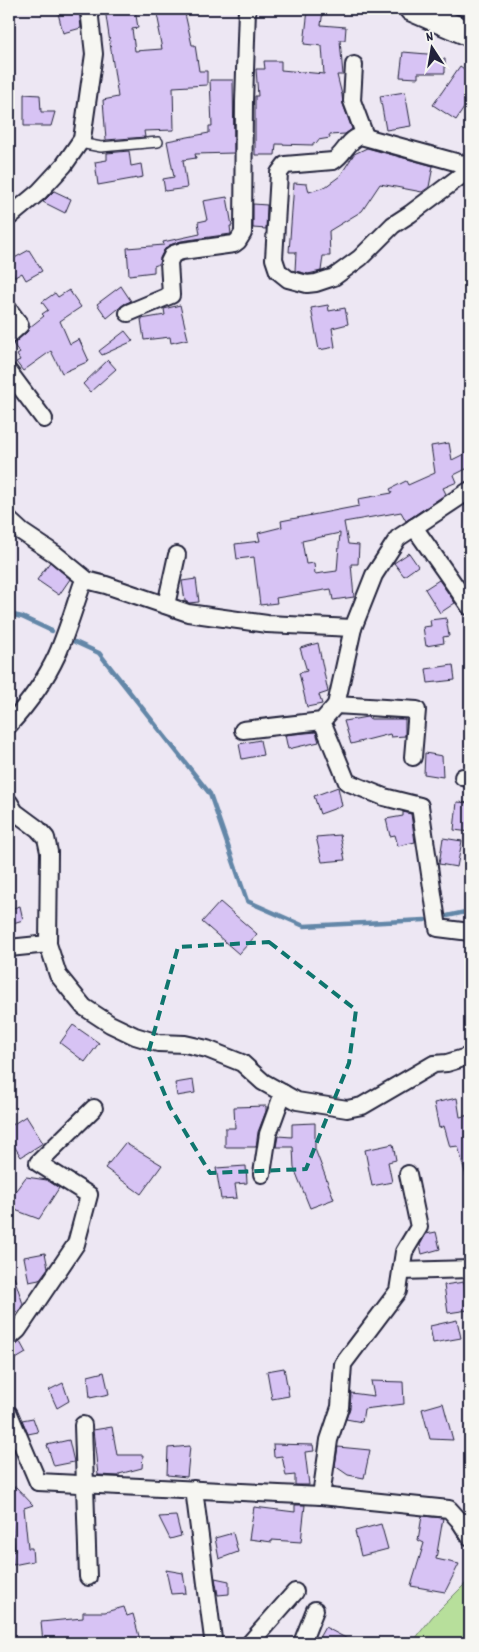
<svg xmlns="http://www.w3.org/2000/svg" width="479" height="1652" font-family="Dekko,sans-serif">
<rect width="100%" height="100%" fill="#ede7f3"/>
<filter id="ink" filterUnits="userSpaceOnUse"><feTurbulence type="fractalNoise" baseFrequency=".02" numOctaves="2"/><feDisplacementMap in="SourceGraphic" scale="10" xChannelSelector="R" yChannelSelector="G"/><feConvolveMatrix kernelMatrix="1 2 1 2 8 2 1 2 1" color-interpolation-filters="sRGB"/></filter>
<g filter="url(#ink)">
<path fill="#b7df9b" stroke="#6c806b" d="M470,1579v64h-58l20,-26z"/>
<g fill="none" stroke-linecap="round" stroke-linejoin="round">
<g stroke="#6487a8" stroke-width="4.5">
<path d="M9,614l13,3 30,14"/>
<path d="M75,642l24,11 111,141 37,107 57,25 121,-6"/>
<path d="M447,916l23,-5"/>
</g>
</g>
<g fill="#d7c3f4" stroke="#22223b" fill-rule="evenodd">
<path d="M57,9h22l2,19 -18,5z"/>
<path d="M105,9h30l3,19 -6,1 3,22 27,-2 -4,-20h2l-4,-20h28l8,36h3l4,26h8v14l-34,2 1,43 -30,1 1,6 -39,3 -3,-40 15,-3z"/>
<path d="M308,10l15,1 -2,14 25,2 -1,13h-5l3,35h-6l5,20 1,9 9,25 -7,5 -16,1 1,3 -12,2v2l-5,1v2l-37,-1 -1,11h-20v-59h3l-2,-27h9l-1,-8h17v9l43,4 -2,-28 -18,-2z"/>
<path d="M403,52l36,3 -1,4h7v14h-27v5l-18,-1z"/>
<path d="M460,66l10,7v26l-14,21 -23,-15z"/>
<path d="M210,80h23l1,73 -39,1 1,4 -13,2 4,28 -22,3 -2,-12 11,-2 -7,-36 42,-8v-7h3z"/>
<path d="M405,92l6,34 -25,4 -6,-34z"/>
<path d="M24,94l16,1 1,17h14l-4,14h-27z"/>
<path d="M367,148l66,18 -4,21 -7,5 -42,-8 -18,27 -33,20 1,25h-7l-2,15 -13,3 -13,-3 1,-19h-7l5,-69 13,1 2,8 16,-5 15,-11 14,-22z"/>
<path d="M129,151l2,15 10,-2 2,13 -45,8 -3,-23 12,-2v-7z"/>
<path d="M54,191l17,8 -6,14 -22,-11z"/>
<path d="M227,197l5,29h-2l1,8 -50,7 -11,4 -6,5 -4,8 -1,6 -5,2v6l-25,3 -2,-27 37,-3 -1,-3 37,-8 -2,-12 9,-2 -4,-19z"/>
<path d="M253,204l14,1 -1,24 -13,-1z"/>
<path d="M29,250l13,21 -16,9 -4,-7 -7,4 -6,-11v-5z"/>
<path d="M121,286l10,15 -7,3 -17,14 -10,-14z"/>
<path d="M69,290l12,17 -21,14 10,23 9,-5 10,22 -27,12 -11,-22 -28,20 -7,-9 4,-2 -3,-5 3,-2 -7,-9 14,-12 3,-5 14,-11 -2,-2 6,-4 -6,-8 13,-9 3,4z"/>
<path d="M180,305l8,34 -17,4 -1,-6 -26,3 -3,-21 24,-4 -1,-6z"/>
<path d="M328,305l1,6 16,-3 3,16 -16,4 3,19 -16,3 -8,-42z"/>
<path d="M125,331l8,10 -31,14 -3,-4z"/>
<path d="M108,360l8,9 -26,23 -7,-8z"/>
<path d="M449,443l3,17 18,-9v16l-16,8 3,7 -14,6 3,6 -40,27 -5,-9 -57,10 4,22 11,1 -1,19h-7l3,33 -21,3 -2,-11 -55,9 1,5 -17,2 -6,-48 -17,2 -2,-15 25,-3 -2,-8 24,-6 -1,-6 78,-15 -1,-7 34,-6 -2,-4 16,-8 2,4 27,-12 -4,-27zM340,533l-3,38 -22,3 -1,-11 -8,1 -4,-23z"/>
<path d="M409,553l9,13 -14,10 -10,-13z"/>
<path d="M50,562l20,17 -11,16 -22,-15z"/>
<path d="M196,579l3,23 -10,1 -4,-2 -3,-20z"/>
<path d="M439,580l16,23 -15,10 -15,-24z"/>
<path d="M446,618l3,18 -6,1 1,6 -18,3 -3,-19 8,-1 -1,-6z"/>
<path d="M318,643l10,49 -9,3 3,9 -15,3 -8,-34 8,-2 -7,-23z"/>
<path d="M453,665l2,15 -27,3 -2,-14z"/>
<path d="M367,717l4,2h34v17l-14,1 -1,-3 -39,10 -7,-23z"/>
<path d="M316,732l3,10 -31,7 -3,-14z"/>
<path d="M260,740l3,15 -21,4 -3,-15z"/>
<path d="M425,753l17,3 1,21 -19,-3z"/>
<path d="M338,787l4,19 -22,8 -6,-18z"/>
<path d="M457,802l13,1v29l-16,-2z"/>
<path d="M403,812l8,2 4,28 -17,4 -3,-11 -5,1 -4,-17 17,-3z"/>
<path d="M340,835l5,25 -23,2 -6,-25z"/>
<path d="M443,838l19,3 -5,26 -18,-3z"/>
<path d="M220,902l37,32 -18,20 -37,-32z"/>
<path d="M20,906l3,14 -10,3 -3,-14z"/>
<path d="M73,1025l26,18 -14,19 -25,-19z"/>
<path d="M193,1080l2,13 -18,3 -2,-13z"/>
<path d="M457,1098l3,19 10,-2v61h-4l-8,-30 -8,1 -6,-21 -5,2 -5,-25z"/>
<path d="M266,1106v5l-8,21 -2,15h-31v-19h10l-1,-21z"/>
<path d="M26,1116l17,27 -22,14 -12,-19v-11z"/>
<path d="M315,1123v26l19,50 -24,9 -16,-40 -1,-21h-17l2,-11 14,1v-13z"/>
<path d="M125,1143l37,22 -21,29 -36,-26z"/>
<path d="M393,1144l3,16 -8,2 4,20 -20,4 -7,-36z"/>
<path d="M246,1166l1,17 -12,1 2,14 -16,1 -5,-31z"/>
<path d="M26,1177l21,3 12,8 -20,31 -24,-9 -5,-12z"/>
<path d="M436,1232l4,17 -18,5 -2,-9 6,-11z"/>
<path d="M45,1253l3,15 -9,12 -10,2 -5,-25z"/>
<path d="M9,1268h2l12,36 -4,7 -10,3z"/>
<path d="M464,1282l4,28 -20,3 -4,-28z"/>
<path d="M457,1320l4,18 -28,5 -3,-17z"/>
<path d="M20,1342l6,11 -17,10v-15l6,-2z"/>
<path d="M284,1368l5,28 -17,3 -5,-28z"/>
<path d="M104,1372l5,22 -19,4 -2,-22z"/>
<path d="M371,1381l32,1 1,22 -40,5 -2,13 -16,-3 4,-11 1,-15 23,3z"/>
<path d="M63,1383l6,18 -12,7 -8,-18z"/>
<path d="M443,1403l10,37 -23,-1 -8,-30z"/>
<path d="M33,1418l5,14 -10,2 -6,-14z"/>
<path d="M112,1427l5,28h26l-1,13 -23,6v2l-21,-1 -5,-45z"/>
<path d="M69,1440l5,22 -20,4 -7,-21z"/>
<path d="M273,1444l40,1 1,6 -9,1 4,33h-14v-10l-9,1 -4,-20 -8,1z"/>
<path d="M190,1446l-3,31 -20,-2 1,-27z"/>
<path d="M338,1447l32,3 -6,28 -16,-3 -13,-9z"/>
<path d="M16,1487l17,18 -9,3 4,40h4l1,13 -20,4 -2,-13 4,-1 -5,-39 -1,1v-25z"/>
<path d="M295,1505h10l-4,37 -29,-2v2l-23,-3 5,-32 41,5z"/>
<path d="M176,1516l5,20 -11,3 -11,-22z"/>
<path d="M422,1516l21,2 -7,41 23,5 -14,28 -34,-6 13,-43 -6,-3z"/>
<path d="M381,1524l7,25 -27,7 -6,-25z"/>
<path d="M233,1533l5,19 -19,7 -4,-21z"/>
<path d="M166,1570l17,3 3,20 -15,1z"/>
<path d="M215,1578l14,3v13l-11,1z"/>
<path d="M124,1607l3,9 6,-2 7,26 -12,3h-6l-1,-4 -54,1v3h-24l-2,-21 42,-4v-6h22z"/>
<path d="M325,1627l30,16h-39z"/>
</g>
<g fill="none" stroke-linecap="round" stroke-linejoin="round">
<g stroke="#22223b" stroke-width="12">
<path id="lane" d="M80,143l21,4 57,-5"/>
</g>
<g stroke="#22223b" stroke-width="20">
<g id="street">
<path d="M354,65l-2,36 13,35"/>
<path d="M470,166l-109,-30c-14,4 -16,18 -28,25l-48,4 -6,8 -5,86 4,12 10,8 19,5 9,-1 18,-6 26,-19 33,-33 17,-11 60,-45"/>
<path d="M9,217l30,-25 25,-27 18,-26 12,-85 -5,-45"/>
<path d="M9,310l11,15 -11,10"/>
<path d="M128,313l43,-18 -2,-33 4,-8 9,-3 52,-7 4,-3 5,-8 1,-131 3,-93"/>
<path d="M9,372l35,47"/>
<path d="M9,520l13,12 33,22 33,27"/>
<path d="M414,527l56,80"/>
<path d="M166,605l11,-50"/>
<path d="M336,705l17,-77"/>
<path d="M322,721l25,61 37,15 36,9 18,122 32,4"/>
<path d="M9,725c19,-21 36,-44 48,-70 10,-23 17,-47 25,-70l4,-3 4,-1 16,4 82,28 79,11 86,4 21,-53 24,-37 72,-48"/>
<path d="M243,730l79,-9 14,-16 81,5 -4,47"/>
<path d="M463,777l7,2"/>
<path d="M9,802l6,10 23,17 8,9 3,14 -1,92 10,31 26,32 26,17 25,12 23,7 27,1 22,5 35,14 21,19 34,19 50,8 15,-3 72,-42 13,-1 23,-7"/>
<path d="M9,948l39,-4"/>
<path d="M262,1174l6,-40 15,-41"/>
<path d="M401,1271l69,-2"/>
<path d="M9,1338l9,-8 58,-86 13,-49 -51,-32 56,-55"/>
<path d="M9,1414l29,68 283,14 128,13 10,11 11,17"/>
<path d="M83,1425l5,152"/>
<path d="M194,1489l19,150v4"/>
<path d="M321,1496l8,-56 11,-33 3,-43 55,-73 6,-39 15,-25 -11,-53"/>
<path d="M250,1643l45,-51"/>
<path d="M302,1643l13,-33"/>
</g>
</g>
<g stroke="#22223b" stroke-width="28">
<path id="secondary" d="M412,9l58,25"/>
</g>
<use href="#lane" stroke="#f6f6f2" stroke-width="9"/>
<use href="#street" stroke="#f6f6f2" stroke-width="16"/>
<use href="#secondary" stroke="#f6f6f2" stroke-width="24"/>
</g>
</g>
<path fill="none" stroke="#0f766e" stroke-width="4" stroke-dasharray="10 6" stroke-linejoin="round" d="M269,942l87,68 -7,53 -43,106 -96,4 -40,-66 -22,-53 30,-107z"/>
<rect width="479" height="1652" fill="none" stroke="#f6f6f2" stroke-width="30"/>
<rect x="15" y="15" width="449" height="1622" fill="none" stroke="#22223b" stroke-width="2" filter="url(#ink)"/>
<g transform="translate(432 48) rotate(348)" stroke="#f6f6f2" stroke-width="4" paint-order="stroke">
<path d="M0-4L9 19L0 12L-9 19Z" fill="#22223b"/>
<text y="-8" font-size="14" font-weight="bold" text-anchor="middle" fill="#22223b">N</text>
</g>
</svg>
